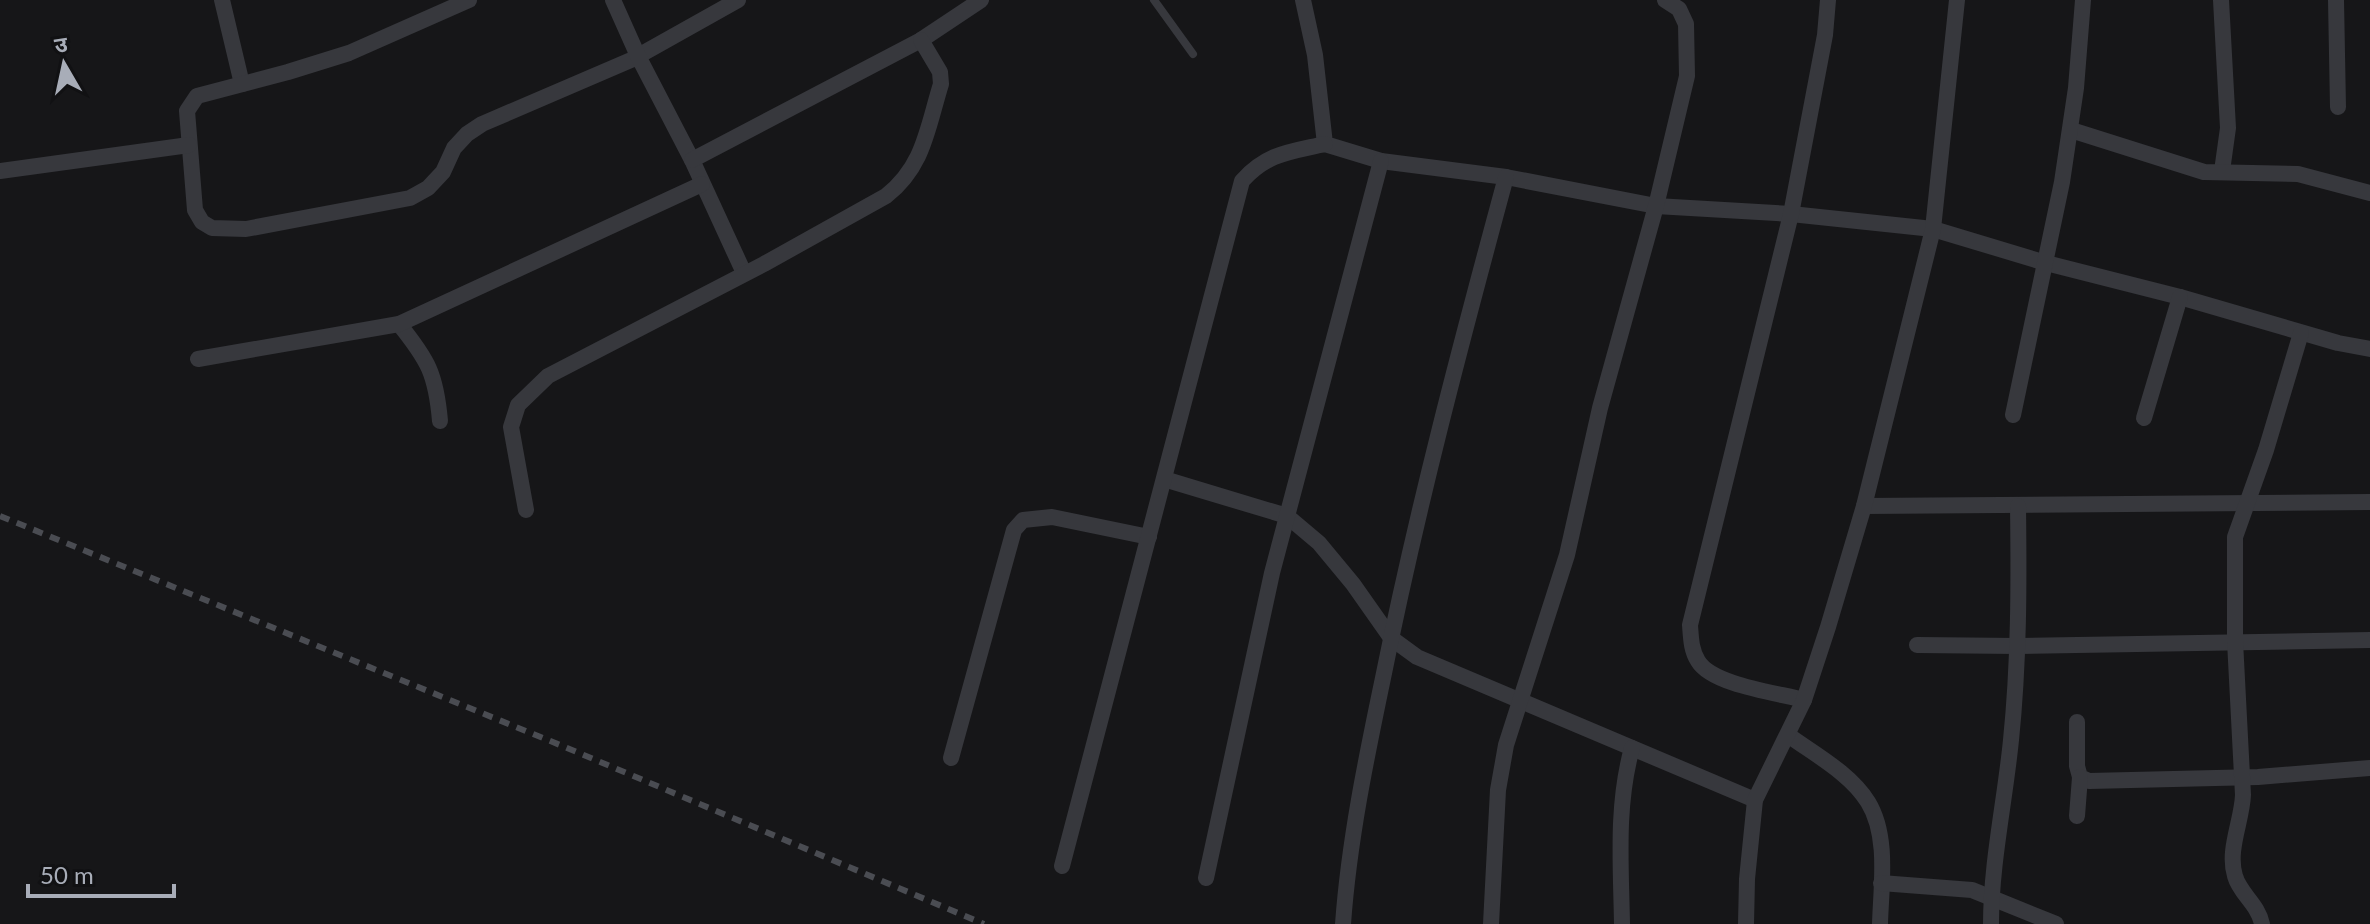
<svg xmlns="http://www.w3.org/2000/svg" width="2370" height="924" font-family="Lato,'Noto Sans Devanagari',sans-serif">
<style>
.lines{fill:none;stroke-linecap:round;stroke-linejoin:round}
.service{stroke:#37383d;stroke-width:8}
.minor{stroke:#37383d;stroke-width:16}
.rail{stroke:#4a4c52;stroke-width:6;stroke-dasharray:10 8;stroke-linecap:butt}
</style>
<rect width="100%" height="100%" fill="#161618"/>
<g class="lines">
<polyline class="service" points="1154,0 1193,54"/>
<g class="minor">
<polyline points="222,0 242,84"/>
<polyline points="469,0 349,53 288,72 197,96 187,111 195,210 202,222 212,228 246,229 410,198 428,188 443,172 454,148 467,134 482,124 631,60 738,0"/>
<polyline points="613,0 638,56 692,160 744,273"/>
<polyline points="1303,0 1315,55 1325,144 1381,161 1506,177 1656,206 1791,214 1933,229 2046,263 2180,297 2338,343 2370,349"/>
<polyline points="2221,0 2228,128 2222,171"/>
<polyline points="2336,0 2338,107"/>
<polyline points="2071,130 2204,172 2298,174 2370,193"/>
<polyline points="692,160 921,40 981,0"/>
<polyline points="0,171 189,145"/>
<path d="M 399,324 C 428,360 436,374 440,421"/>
<polyline points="198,359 399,324 702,184"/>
<polyline points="2013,415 2062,182 2076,88 2083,0"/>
<polyline points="2144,418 2180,297"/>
<polyline points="1164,479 1287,516 1319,543 1353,584 1391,638 1417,657 1755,800"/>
<polyline points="1864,506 2370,502"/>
<path d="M 526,510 L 511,427 L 518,405 L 548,376 L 764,264 L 886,196 C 924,166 927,129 941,84 L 940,72 L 921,40"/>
<polyline points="1917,645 2018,646 2370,640"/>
<path d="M 1804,700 C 1778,693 1712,685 1698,661 C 1691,650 1691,638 1690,625 L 1791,214 L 1825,35 L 1828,0"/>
<polyline points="2077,722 2077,766 2080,777 2089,781 2258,777 2370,768"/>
<path d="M 1788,735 C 1814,754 1850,773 1868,802 C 1889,836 1881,886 1880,924"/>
<polyline points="951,758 1014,530 1023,520 1052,517 1149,537"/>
<polyline points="2077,816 2080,777"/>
<path d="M 1062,866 L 1242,181 C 1267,153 1290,152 1325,144"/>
<polyline points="1206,878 1272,573 1381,161"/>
<polyline points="1881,883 1972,890 2056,924"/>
<path d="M 1343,924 C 1349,841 1366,759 1383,678 C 1417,509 1461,343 1506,177"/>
<polyline points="1491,924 1498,790 1506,745 1567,555 1600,408 1656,206 1687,76 1686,24 1679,9 1665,0"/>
<path d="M 1622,924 C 1621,864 1616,806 1632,748"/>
<polyline points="1746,924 1747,879 1755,800 1804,700 1828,627 1864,506 1933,229 1957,0"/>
<path d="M 1991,924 C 1991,863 2005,801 2011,740 C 2019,662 2019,584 2018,506"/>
<path d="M 2262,924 C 2258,904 2240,894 2235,876 C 2227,850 2242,821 2243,795 L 2235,641 L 2235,537 L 2266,450 L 2301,333"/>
</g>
<polyline class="rail" points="0,516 560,745 984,924"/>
</g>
<g transform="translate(64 64) rotate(351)" stroke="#111113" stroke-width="6" paint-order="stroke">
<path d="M0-6L14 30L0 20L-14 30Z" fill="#a8adb8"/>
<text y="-12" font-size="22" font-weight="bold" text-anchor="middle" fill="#a8adb8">उ</text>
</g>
<path d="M28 884v12h146v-12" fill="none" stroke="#a8adb8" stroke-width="4"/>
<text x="40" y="884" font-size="24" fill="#a8adb8" stroke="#111113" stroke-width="6" paint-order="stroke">50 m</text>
</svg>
